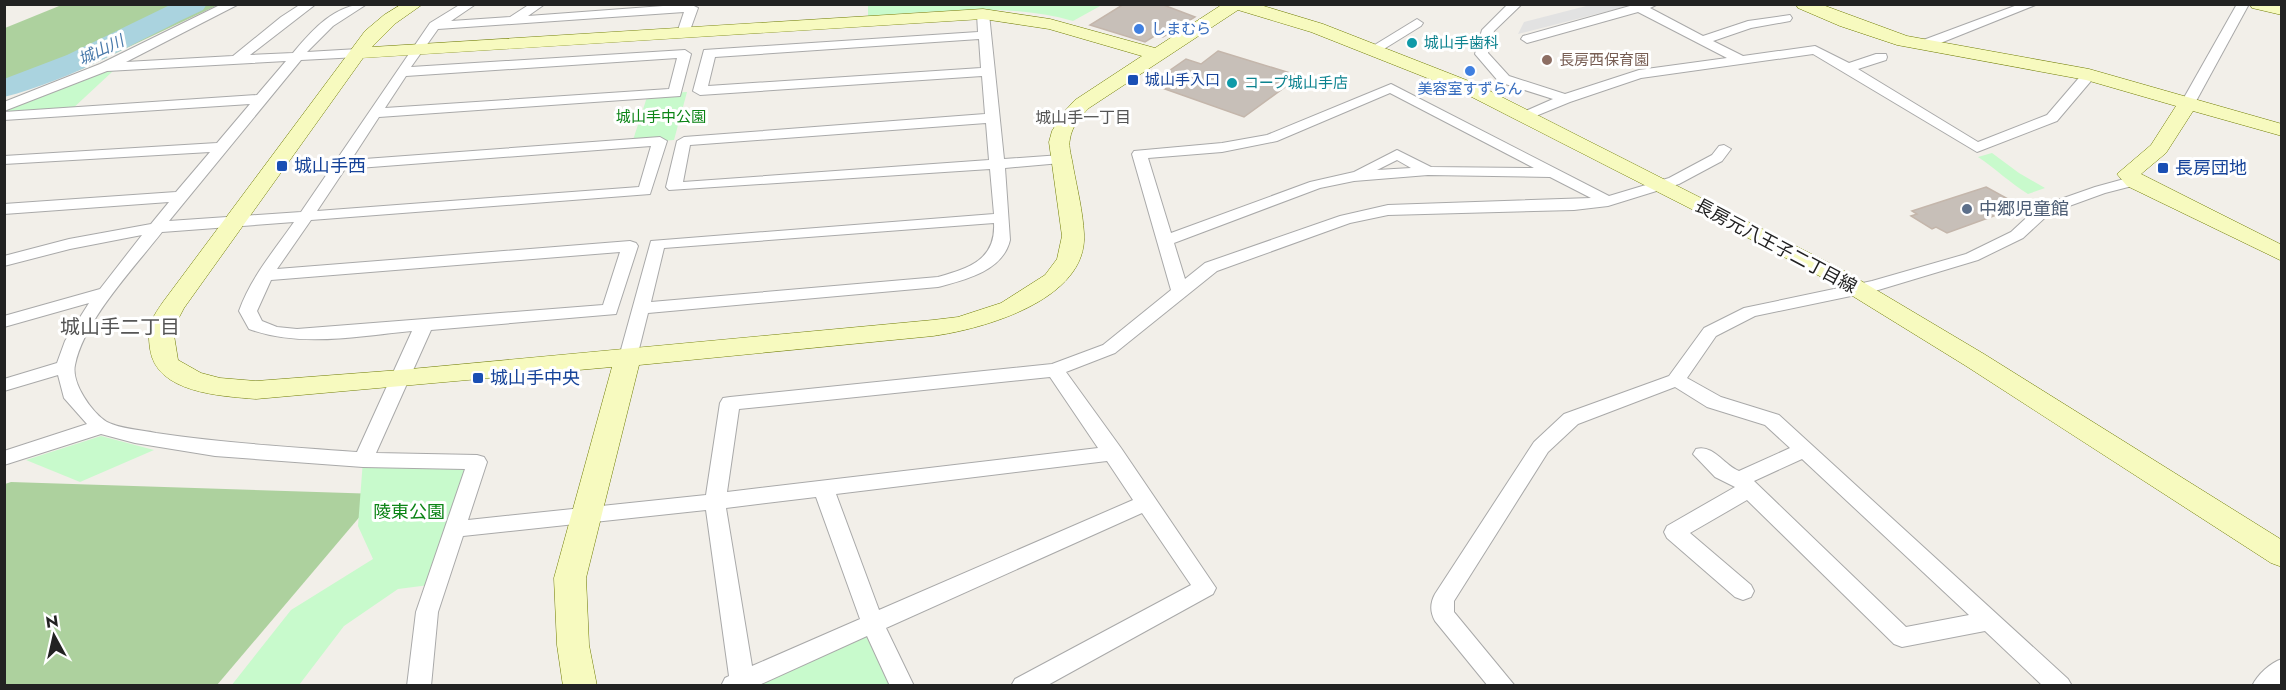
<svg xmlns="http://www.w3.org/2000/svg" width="2286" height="690" font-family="Jost,'Noto Sans JP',sans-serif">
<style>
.forest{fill:#add19e}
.park{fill:#c8facc}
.parking{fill:#e2e2e2}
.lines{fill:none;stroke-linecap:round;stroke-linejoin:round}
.river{fill:#aad3df;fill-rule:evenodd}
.building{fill:#c7bfb8;stroke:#c4b6ab;stroke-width:1.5}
.street-casing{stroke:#a9a9a9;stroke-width:2}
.secondary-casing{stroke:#707d05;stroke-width:1}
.street{fill:#fff;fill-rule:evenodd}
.secondary{fill:#f7fabf;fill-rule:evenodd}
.shop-dot{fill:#3f7fe0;stroke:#fff;stroke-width:2}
.culture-dot{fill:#0f9aa8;stroke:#fff;stroke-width:2}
.education-dot{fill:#8d6e63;stroke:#fff;stroke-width:2}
.transit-dot{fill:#1a4fb4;stroke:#fff;stroke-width:2}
.service-dot{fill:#5c6f8a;stroke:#fff;stroke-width:2}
.labels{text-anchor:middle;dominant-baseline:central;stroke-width:6;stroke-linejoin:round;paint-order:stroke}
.far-shop-label{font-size:15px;fill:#366cbe;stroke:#fff;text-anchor:start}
.far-culture-label{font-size:15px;fill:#0d838f;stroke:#fff;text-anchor:start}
.far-education-label{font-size:15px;fill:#785e54;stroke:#fff;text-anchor:start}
.far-transit-label{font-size:15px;fill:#164399;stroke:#fff;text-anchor:start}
.far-park-label{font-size:15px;fill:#0c8416;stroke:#fff}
.far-water-label{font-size:16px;font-style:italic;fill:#4a7aab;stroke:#fff}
.far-neighbourhood-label{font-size:16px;fill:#555;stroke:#fff}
.transit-label{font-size:18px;fill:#164399;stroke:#fff;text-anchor:start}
.service-label{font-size:18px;fill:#4e5e75;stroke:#fff;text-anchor:start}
.street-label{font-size:18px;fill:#222;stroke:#fff}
.park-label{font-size:18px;fill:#0c8416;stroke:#fff}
.neighbourhood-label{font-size:20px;fill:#555;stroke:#fff}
</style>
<rect width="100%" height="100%" fill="#f2efe9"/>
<g class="forest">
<polygon points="64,4 218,4 218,5 82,69 5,94 5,28"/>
<polygon points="11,482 379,494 217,685 5,686 5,484"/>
</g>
<g class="park">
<path d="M 868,5 L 1102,5 L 1073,21 C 1006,2 936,12 868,16 Z"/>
<polygon points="113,71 70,111 5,116 5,107 90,73"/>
<polygon points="687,92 674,140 632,143 648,94"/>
<path d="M 1992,153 L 2019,173 L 2045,188 L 2028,194 C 2010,183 1996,169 1978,157 Z"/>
<polygon points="101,436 154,450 80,482 26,460"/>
<polygon points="363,460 477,462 437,584 398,589 344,626 299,685 231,686 291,610 373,559 358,526"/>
<polygon points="873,624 902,686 733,686"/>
</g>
<polygon class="parking" points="1594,4 1632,5 1518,34 1524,22"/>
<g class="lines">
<path class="river" d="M 172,4 L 207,4 L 203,10 C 138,40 75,79 4,97 L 4,79 L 67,55 Z"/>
</g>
<g class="building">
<polygon points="1124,4 1161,4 1195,17 1163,37 1156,35 1145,42 1090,25"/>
<polygon points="1218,51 1300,76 1244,117 1165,89 1182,78 1166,73 1186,59 1201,64"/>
<polygon points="1986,187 2021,206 1947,233 1936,227 1932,229 1911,216 1917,214 1912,211"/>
</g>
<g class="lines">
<g class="street-casing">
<g id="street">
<path d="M 222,4 L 239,4 L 126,62 L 233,56 L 281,17 L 301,4 L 316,4 L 250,55 L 293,53 C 312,30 335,4 367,4 L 333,26 L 307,52 L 358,49 L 364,53 L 358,57 L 301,60 L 169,221 L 301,212 L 430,23 L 461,4 L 476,4 L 451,21 L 510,17 L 530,4 L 545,4 L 528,16 L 690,4 L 698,8 L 689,33 L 683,37 L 677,33 L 684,12 L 438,29 L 411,67 L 685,50 L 691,54 L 680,96 L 379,117 L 351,160 L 660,137 L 667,141 L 650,194 L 311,220 L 277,269 L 630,241 L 636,243 L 638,246 L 616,314 L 431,330 L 376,453 L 477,455 L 484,457 L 487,462 L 468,520 L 706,495 L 720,403 L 723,398 L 730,397 L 1052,364 L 1103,345 L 1171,290 L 1132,154 L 1134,151 L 1222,143 L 1267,135 L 1391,84 L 1609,196 L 1669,178 L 1712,155 L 1719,146 L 1724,145 L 1731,149 L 1722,161 L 1679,184 L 1608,206 L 1574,210 L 1388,215 L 1350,223 L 1217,271 L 1115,353 L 1066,372 L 1121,448 L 1216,588 L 1213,594 L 1046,686 L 1011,686 L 1015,679 L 1191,585 L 1142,513 L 886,628 L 914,686 L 890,686 L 867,636 L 757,686 L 721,686 L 725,678 L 729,676 L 706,510 L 463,536 L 438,612 L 431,686 L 407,686 L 416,612 L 465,469 L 363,467 L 215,456 L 135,443 L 101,434 L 4,465 L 4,451 L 87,424 L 64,398 L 58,375 L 4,391 L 4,379 L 57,363 L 65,341 L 89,303 L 4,327 L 4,316 L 100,289 L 142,235 L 70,249 L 4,266 L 4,256 L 69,239 L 151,224 L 169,202 L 4,214 L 4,204 L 176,192 L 210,152 L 4,164 L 4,156 L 217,143 L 250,104 L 4,120 L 4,112 L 257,95 L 286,61 L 107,71 L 4,111 L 4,102 L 100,64 ZM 677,58 L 669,89 L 385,108 L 406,76 ZM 1390,93 L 1534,168 L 1431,167 L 1397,150 L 1354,172 L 1310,182 L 1171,233 L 1148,158 L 1222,152 L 1277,141 ZM 651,146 L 639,187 L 317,211 L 345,169 ZM 1397,160 L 1411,168 L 1377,170 ZM 1428,175 L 1550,177 L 1591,198 L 1388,205 L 1340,216 L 1205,263 L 1185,279 L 1174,243 L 1320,188 L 1354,181 ZM 294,222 C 274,251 251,277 239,311 L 249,329 C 301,348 358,336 412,331 L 357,452 C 289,447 223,443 156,433 C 142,430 120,429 107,422 C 92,413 71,383 75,365 C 84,320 134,268 162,232 ZM 620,252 L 603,305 L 297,329 L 277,327 L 262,321 L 257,311 L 271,280 ZM 1050,377 L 1098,448 L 727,492 L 739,409 ZM 1107,461 L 1133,500 L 879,610 L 836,494 ZM 816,497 L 860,619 L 752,666 L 726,508 Z"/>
<polygon points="1508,4 1522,4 1494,31 1488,53 1509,76 1565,94 1639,70 1727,58 1638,12 1527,43 1521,39 1523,36 1637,4 1658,4 1650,8 1703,36 1748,21 1790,15 1792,18 1790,21 1751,28 1713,41 1743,56 1815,46 1849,63 1876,54 1886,54 1887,57 1886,60 1858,69 1978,142 2047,115 2084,72 2089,71 2096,75 2057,121 1977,152 1813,54 1641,78 1570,102 1526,120 1519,116 1521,113 1553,99 1499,82 1475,54 1482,30"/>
<polygon points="2020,4 2038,4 1928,48 1923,49 1917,45 1918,42"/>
<polygon points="2237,4 2249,4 2195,103 2193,106 2183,106 2181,103"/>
<path d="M 983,10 L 989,14 L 1004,159 L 1061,155 L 1068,159 L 1061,163 L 1005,168 L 1010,240 C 1003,271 965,280 938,287 L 648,313 L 637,357 L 634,361 L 622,361 L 619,357 L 651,241 L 994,214 L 990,169 L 669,190 L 666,187 L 677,141 L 684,137 L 985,114 L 982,76 L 700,95 L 693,91 L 704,50 L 978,32 L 977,14 ZM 979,39 L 981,68 L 708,86 L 715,57 ZM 986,123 L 989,160 L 683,182 L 690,145 ZM 994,223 C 996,260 969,268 938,277 L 651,302 L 664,248 Z"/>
<polygon points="1417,19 1423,23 1421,26 1379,52 1374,53 1368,49"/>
<path d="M 2135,176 L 2143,181 L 2140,184 L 2105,193 L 2050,213 L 2023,238 L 1978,260 L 1875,291 L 1755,316 L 1716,336 L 1687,378 L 1721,397 L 1779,415 L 2068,679 L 2072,686 L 2043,686 L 1985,631 L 1902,647 L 1894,644 L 1747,500 L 1690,533 L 1751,585 L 1754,591 L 1751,597 L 1743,600 L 1735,597 L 1667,538 L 1664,532 L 1667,526 L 1735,487 L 1715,477 L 1693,454 L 1696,449 C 1713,444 1724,465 1739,471 L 1790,448 L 1765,425 L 1707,407 L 1675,387 L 1578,424 L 1548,452 L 1454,601 L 1454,612 L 1515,686 L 1488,686 L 1435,621 C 1430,612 1430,603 1435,594 L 1534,442 L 1564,414 L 1669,376 L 1704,328 L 1744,308 L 1872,281 L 1966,254 L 2011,232 L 2038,207 L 2095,187 ZM 1802,459 L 1969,615 L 1906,627 L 1754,481 Z"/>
<path d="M 2282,659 L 2281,686 L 2252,686 C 2258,674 2270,663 2282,659 Z"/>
</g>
</g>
<g class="secondary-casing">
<g id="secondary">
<path d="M 402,4 L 423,4 L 396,23 L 372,47 L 983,9 L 1050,19 L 1155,48 L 1223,4 L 1257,4 L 1323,24 L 1474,83 L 1841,269 L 1984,354 L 2282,540 L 2282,567 L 2271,563 L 1966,366 L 1825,279 L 1756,242 L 1460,91 L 1311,32 L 1238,10 L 1089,108 C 1080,117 1072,126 1070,139 C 1068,147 1072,158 1073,166 C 1077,188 1083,212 1084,234 C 1088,300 983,329 933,336 L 639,365 L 586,578 L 589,645 L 597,686 L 563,686 L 557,645 L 554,578 L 612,367 L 256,399 C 220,396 156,393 150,349 C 147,326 150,321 163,302 L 365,31 L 384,15 ZM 983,19 L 1049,29 L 1142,56 L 1075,100 L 1063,113 L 1052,131 L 1049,142 L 1062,236 L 1057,259 L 1045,275 L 1001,303 L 958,317 L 933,320 L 400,370 L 256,381 L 220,378 L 201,373 L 178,360 L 173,329 L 184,308 L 363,58 Z"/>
<polygon points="1796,4 1820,4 1907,36 2089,69 2282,124 2282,136 2193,111 2166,153 2141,174 2282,245 2282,261 2127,186 2117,174 2151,145 2176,106 2086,80 1897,45 1840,26 1798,8"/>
<polygon points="2250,4 2282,5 2282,15 2252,8"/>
</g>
</g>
<use href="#street" class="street"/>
<use href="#secondary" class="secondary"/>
</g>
<g class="shop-dot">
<circle cx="1139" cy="29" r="6"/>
<circle cx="1470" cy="71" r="6"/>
</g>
<g class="culture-dot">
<circle cx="1412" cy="43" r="6"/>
<circle cx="1232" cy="83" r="6"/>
</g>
<circle class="education-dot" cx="1547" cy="60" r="6"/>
<g class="transit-dot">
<rect x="1127" y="74" width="12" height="12" rx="3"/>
<rect x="276" y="160" width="12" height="12" rx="3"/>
<rect x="2157" y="162" width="12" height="12" rx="3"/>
<rect x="472" y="372" width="12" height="12" rx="3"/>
</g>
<circle class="service-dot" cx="1967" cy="209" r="6"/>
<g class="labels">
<g class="far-shop-label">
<text x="1151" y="29">しまむら</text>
<text x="1470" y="89" text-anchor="middle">美容室すずらん</text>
</g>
<g class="far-culture-label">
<text x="1424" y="43">城山手歯科</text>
<text x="1244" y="83">コープ城山手店</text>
</g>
<g class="far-education-label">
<text x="1559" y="60">長房西保育園</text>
</g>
<g class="far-transit-label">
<text x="1145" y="80">城山手入口</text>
</g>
<g class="far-park-label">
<text x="661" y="117">城山手中公園</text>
</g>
<g class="far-water-label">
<text transform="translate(101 50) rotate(-25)">城山川</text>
</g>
<g class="far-neighbourhood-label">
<text x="1083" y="117">城山手一丁目</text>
</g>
<g class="transit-label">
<text x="294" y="166">城山手西</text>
<text x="2175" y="168">長房団地</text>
<text x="490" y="378">城山手中央</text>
</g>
<g class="service-label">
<text x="1979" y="209">中郷児童館</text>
</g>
<g class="street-label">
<text transform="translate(1776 246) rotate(28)">長房元八王子二丁目線</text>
</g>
<g class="park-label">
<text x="409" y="512">陵東公園</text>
</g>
<g class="neighbourhood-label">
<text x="120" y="327">城山手二丁目</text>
</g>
</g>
<rect width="2286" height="690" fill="none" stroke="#222222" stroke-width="12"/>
<g transform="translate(54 636) rotate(352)" stroke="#ffffff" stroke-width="4.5" paint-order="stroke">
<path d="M0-4.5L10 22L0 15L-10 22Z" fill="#222222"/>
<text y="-9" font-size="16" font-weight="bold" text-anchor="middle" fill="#222222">N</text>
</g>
</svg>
